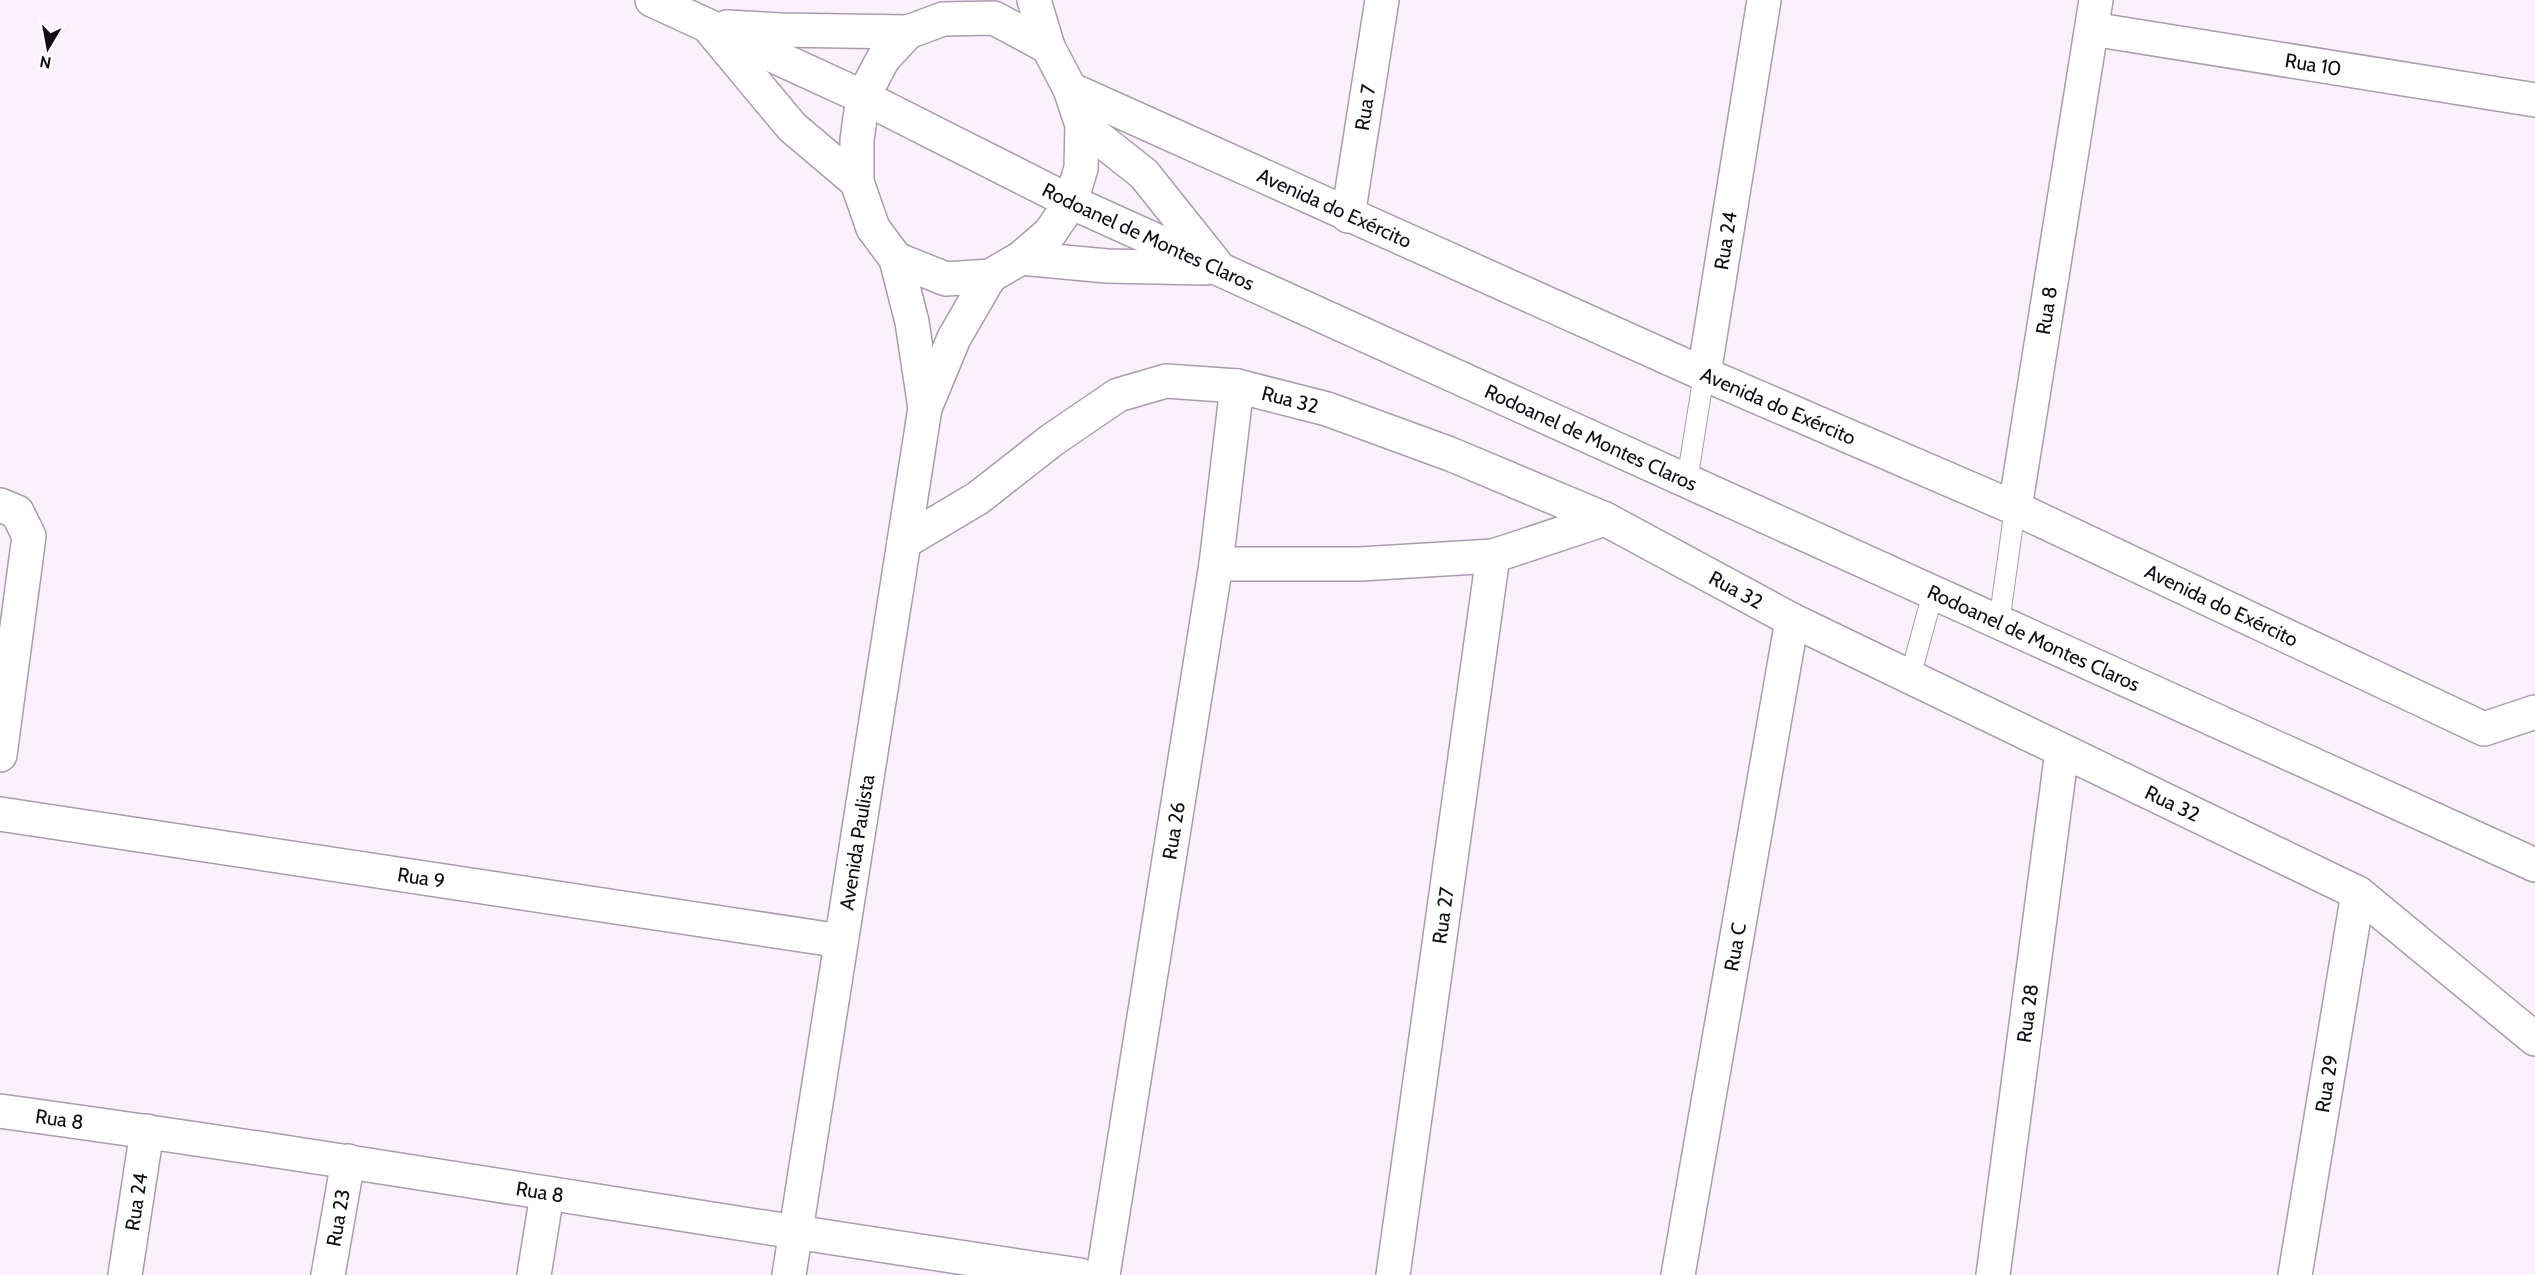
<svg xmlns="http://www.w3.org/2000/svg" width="2535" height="1275" font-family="Cabin,sans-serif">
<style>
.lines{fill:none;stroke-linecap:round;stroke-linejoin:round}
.lane-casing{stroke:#aa9cae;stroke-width:22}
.street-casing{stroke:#aa9cae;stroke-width:36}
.secondary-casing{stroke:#aa9cae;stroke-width:36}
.lane{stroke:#fff;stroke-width:20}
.street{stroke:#fff;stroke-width:33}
.secondary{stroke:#fff;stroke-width:33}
.labels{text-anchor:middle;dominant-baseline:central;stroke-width:6;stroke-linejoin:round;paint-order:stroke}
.street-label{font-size:20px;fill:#130e15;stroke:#fff}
</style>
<rect width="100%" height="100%" fill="#faf1fd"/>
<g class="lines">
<g class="lane-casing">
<g id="lane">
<polyline points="1687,481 1704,374"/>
<polyline points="1999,623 2015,508"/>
<polyline points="1910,677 1933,593"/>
</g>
</g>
<g class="street-casing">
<g id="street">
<polyline points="1034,0 1048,47"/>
<polygon points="994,18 1048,47 1070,89 1082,125 1081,168 1071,202 1050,233 1021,258 990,276 946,279 896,259 873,228 857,182 857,140 863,97 883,59 908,32 943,19"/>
<path id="s1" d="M 2092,29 L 2535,100"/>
<path id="s2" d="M 1070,89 L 1704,374 L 2015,508 L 2484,729 L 2535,712"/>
<path id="s3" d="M 1348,216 L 1382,0"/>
<polyline points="896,259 912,322 925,408"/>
<path id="s4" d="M 1704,374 L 1764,0"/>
<polyline points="0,505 17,512 29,536 0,755"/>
<path id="s5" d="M 2015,508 L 2096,0"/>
<path id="s6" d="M 904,542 L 978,498 L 1052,440 L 1118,395 L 1166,381 L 1237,386 L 1327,409 L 1450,454 L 1605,519 L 1792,620 L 2358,893 L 2535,1039"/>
<polyline points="1216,564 1360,564 1493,556 1605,519"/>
<path id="s7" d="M 0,814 L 841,941"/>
<path id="s8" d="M 0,1111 C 361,1160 719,1223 1080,1275"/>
<path id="s9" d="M 125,1275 L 147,1131"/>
<path id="s10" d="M 328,1275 L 348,1161"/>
<polyline points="534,1275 547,1194"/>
<path id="s11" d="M 789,1275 L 925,408 L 954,338 L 990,276"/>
<path id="s12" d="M 1103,1275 L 1216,564 L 1237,386"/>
<path id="s13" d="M 1393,1275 L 1493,556"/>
<path id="s14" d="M 1678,1275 L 1792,620"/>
<path id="s15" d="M 1993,1275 L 2062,751"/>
<path id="s16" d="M 2295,1275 L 2358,893"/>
</g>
</g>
<g class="secondary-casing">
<g id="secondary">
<path id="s17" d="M 652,0 L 863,97 L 1071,202 L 2535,865"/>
<polyline points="727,27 780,30 908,32"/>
<polyline points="712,31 792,127 857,182"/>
<polyline points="1082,125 1144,174 1215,263"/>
<polyline points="1021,258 1107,266 1206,268"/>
</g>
</g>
<use href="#lane" class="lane"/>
<use href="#street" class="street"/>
<use href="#secondary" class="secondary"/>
</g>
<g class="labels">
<g class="street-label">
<text stroke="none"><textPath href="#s1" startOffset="224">Rua 10</textPath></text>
<text stroke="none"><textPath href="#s3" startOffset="110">Rua 7</textPath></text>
<text stroke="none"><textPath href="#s2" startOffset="290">Avenida do Exército</textPath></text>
<text stroke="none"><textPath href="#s17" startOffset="550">Rodoanel de Montes Claros</textPath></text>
<text stroke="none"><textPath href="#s4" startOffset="135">Rua 24</textPath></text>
<text stroke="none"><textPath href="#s5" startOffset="200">Rua 8</textPath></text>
<text stroke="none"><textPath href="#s6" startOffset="436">Rua 32</textPath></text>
<text stroke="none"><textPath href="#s2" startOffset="776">Avenida do Exército</textPath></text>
<text stroke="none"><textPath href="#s17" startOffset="1036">Rodoanel de Montes Claros</textPath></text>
<text stroke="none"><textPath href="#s6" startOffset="922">Rua 32</textPath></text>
<text stroke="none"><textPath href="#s2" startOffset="1262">Avenida do Exército</textPath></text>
<text stroke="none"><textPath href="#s17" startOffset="1522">Rodoanel de Montes Claros</textPath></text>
<text stroke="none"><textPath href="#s6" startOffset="1408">Rua 32</textPath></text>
<text stroke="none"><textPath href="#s12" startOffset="450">Rua 26</textPath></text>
<text stroke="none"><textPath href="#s11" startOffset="438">Avenida Paulista</textPath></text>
<text stroke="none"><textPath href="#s7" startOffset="426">Rua 9</textPath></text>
<text stroke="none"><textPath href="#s13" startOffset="363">Rua 27</textPath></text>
<text stroke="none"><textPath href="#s14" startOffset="333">Rua C</textPath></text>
<text stroke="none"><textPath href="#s15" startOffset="264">Rua 28</textPath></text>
<text stroke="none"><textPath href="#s16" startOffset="194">Rua 29</textPath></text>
<text stroke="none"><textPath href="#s8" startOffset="60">Rua 8</textPath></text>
<text stroke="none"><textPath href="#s8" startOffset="546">Rua 8</textPath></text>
<text stroke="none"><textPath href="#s9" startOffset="74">Rua 24</textPath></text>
<text stroke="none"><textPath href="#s10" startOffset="58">Rua 23</textPath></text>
</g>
</g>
<g transform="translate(48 48) rotate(190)" stroke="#ffffff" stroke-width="4.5" paint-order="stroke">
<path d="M0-4.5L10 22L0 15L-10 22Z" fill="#130e15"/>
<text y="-9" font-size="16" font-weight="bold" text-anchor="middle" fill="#130e15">N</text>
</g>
</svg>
